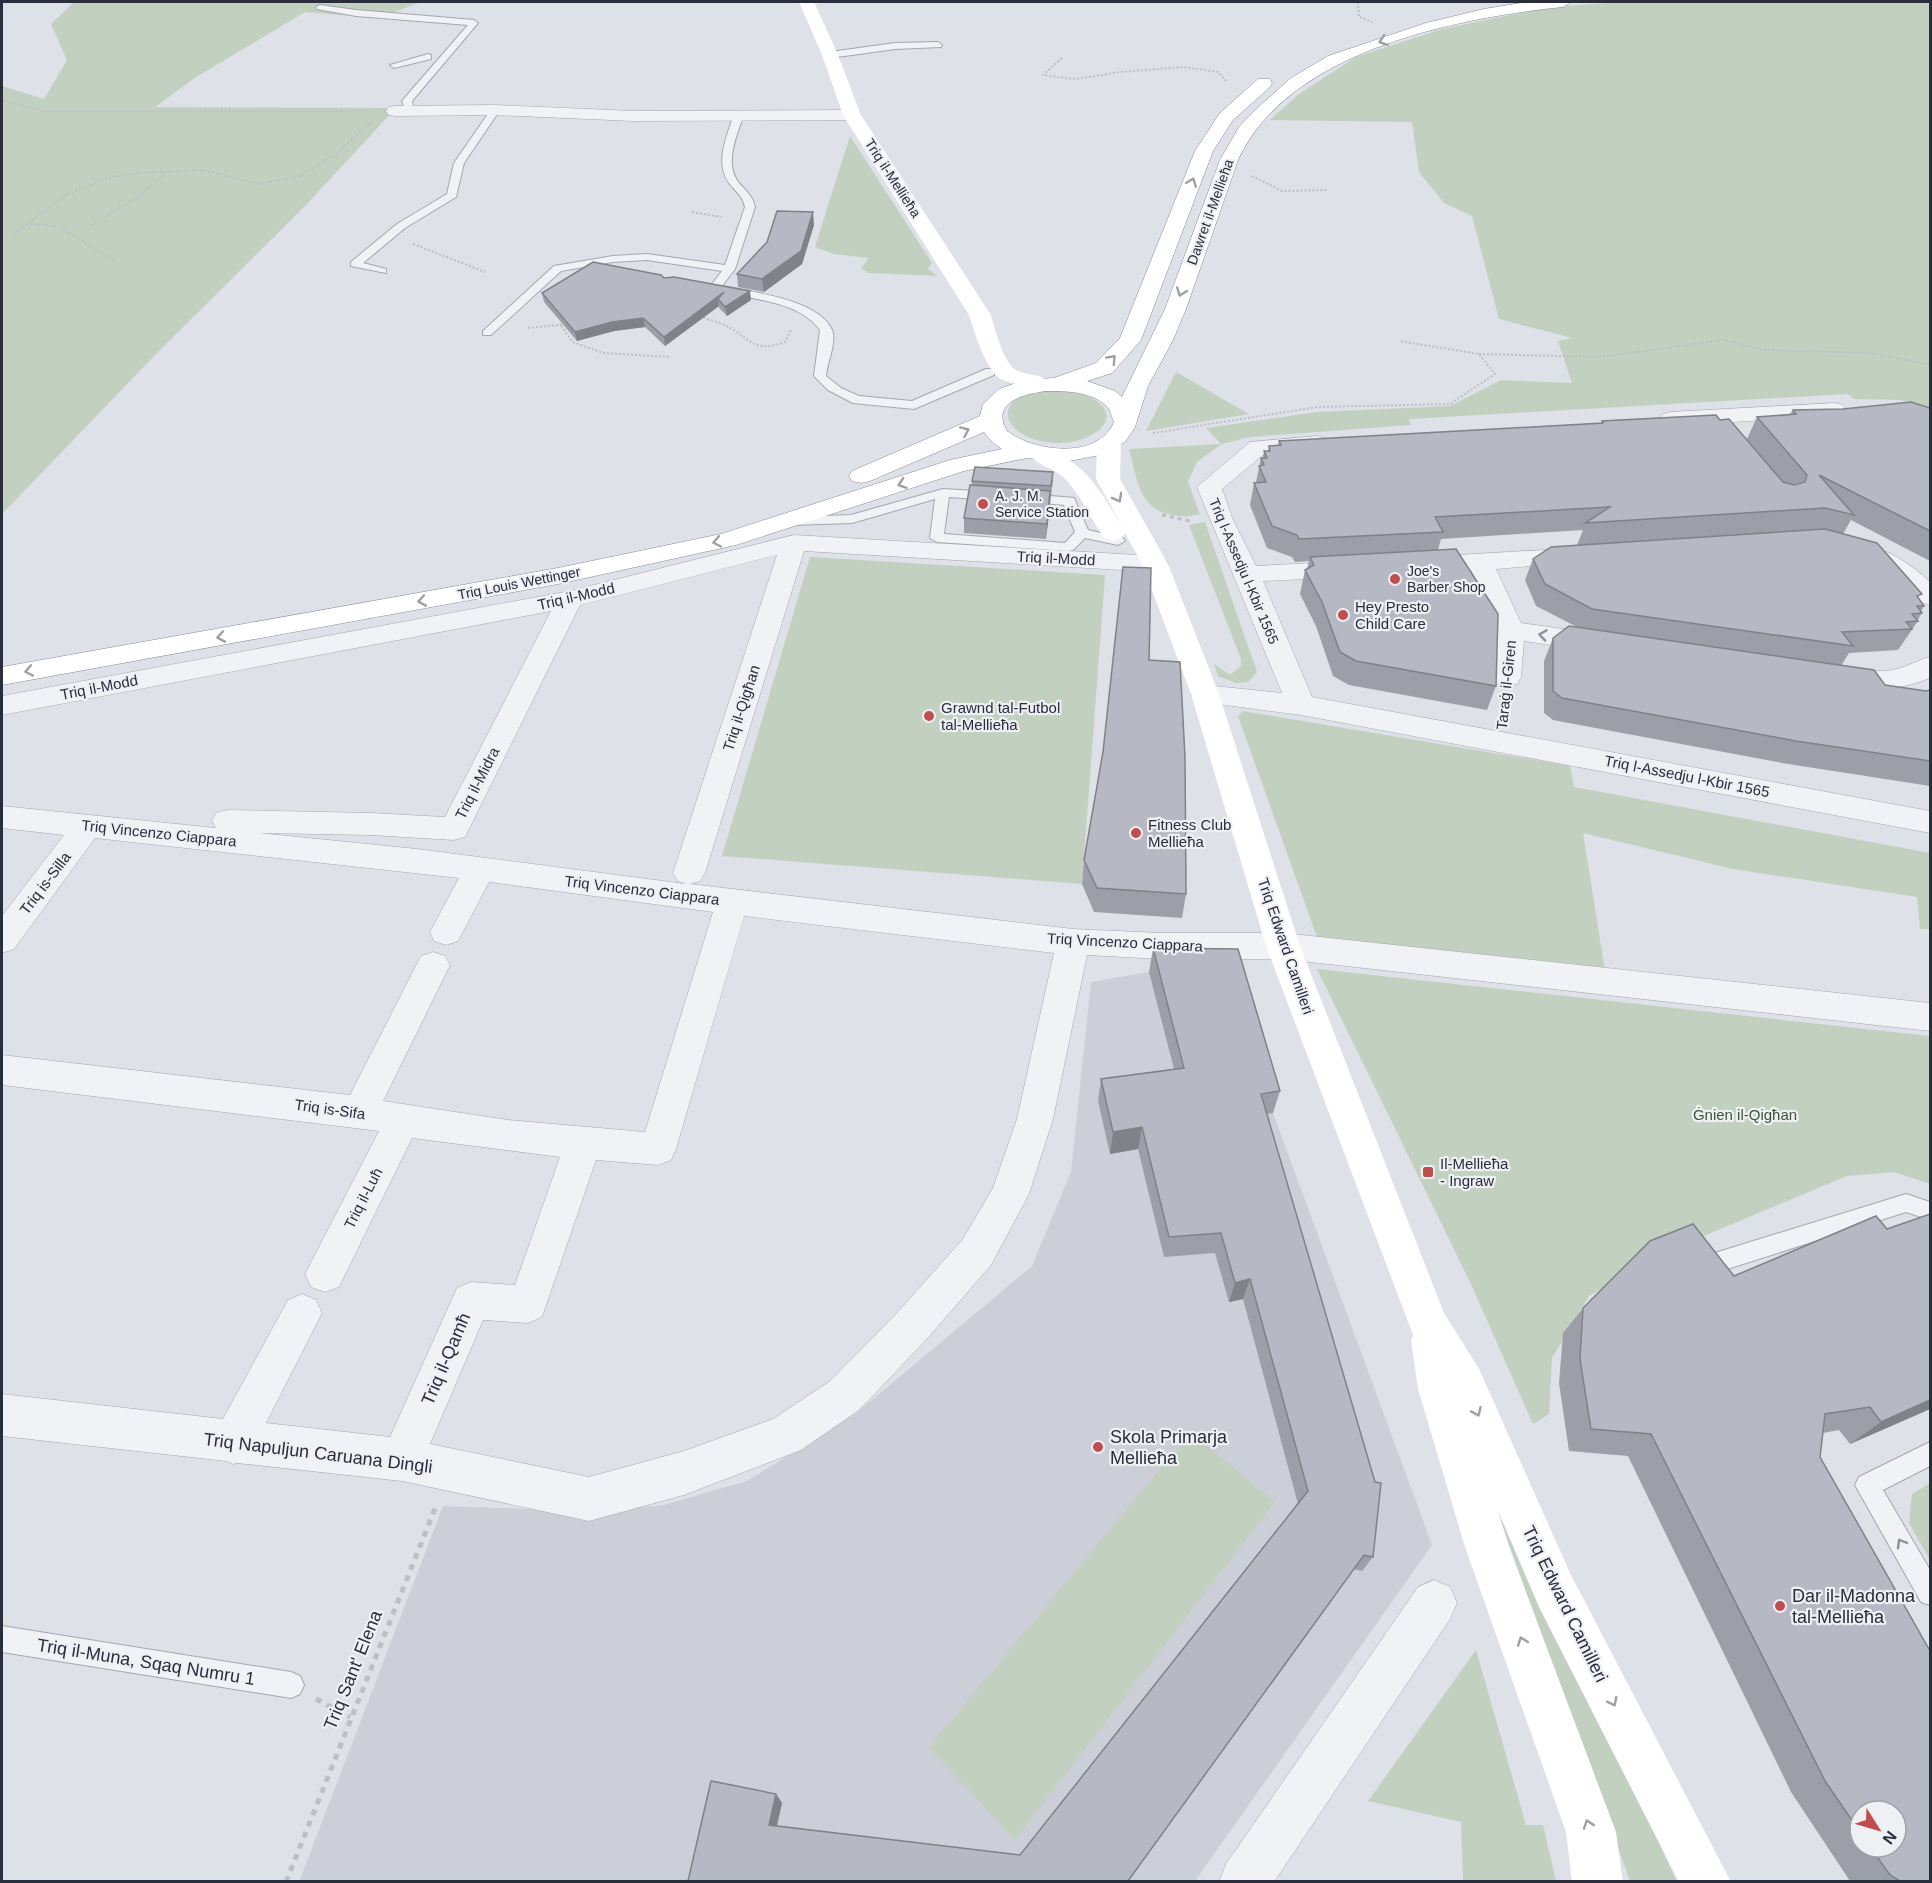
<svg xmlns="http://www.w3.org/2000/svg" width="1932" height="1883" font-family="Helvetica,sans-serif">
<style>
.built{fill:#cdcfd8}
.green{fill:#c2d0c0}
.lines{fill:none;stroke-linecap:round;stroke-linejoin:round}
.lane-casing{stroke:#a4a7b0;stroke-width:2}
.street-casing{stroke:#a4a7b0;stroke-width:1}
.highway-casing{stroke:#878c9c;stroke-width:1}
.path-far2{stroke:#bdbfc5;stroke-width:2;stroke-dasharray:2 2;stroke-linecap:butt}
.path-far1{stroke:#bdbfc5;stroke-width:3;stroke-dasharray:4 4;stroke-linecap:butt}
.path{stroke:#bdbfc5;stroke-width:5;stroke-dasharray:6 6;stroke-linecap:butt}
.lane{fill:#f1f2f5;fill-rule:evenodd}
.street{fill:#f1f2f5;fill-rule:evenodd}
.secondary{fill:#fff;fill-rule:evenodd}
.highway{fill:#fff;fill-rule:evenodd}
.wall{fill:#9d9fa8;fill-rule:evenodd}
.shaded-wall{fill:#7f8288}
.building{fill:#b6b9c3;stroke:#7f8288;stroke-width:1.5}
.oneway{stroke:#9fa0a7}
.oneway2{stroke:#8d9098}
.poi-dot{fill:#c14e4e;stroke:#eef0f4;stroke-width:2}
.labels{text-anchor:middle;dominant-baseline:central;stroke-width:4.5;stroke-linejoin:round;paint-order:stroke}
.far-street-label{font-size:14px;fill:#292d3c;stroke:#eef0f4}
.far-poi-label{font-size:14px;fill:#292d3c;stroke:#eef0f4;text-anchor:start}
.street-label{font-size:15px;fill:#292d3c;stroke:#eef0f4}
.poi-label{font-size:15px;fill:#292d3c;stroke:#eef0f4;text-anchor:start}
.park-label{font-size:15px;fill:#395638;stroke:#eef0f4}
.near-street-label{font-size:18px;fill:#292d3c;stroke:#eef0f4}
.near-poi-label{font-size:18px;fill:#292d3c;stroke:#eef0f4;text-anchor:start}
</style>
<rect width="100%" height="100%" fill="#dee1e7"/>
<polygon class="built" points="1149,972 1232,972 1273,1113 1432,1545 1195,1881 299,1882 443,1506 557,1510 660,1506 747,1481 855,1414 1032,1266 1071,1172 1091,982"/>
<g class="green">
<polygon points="74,2 421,2 379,18 305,12 196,77 155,107 396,108 305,206 157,353 2,514 2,86 44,99 67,60 51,24"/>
<path d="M 1623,2 L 1930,2 L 1930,408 L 1900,400 L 1854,399 L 1848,394 L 1409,419 L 1411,425 L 1250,437 L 1222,444 L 1197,462 L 1188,482 L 1200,514 C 1189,517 1183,517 1172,515 C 1138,509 1137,477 1129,449 L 1221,444 L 1206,428 L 1317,412 L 1450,406 L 1501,380 L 1572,383 L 1558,341 L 1572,338 L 1499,319 L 1472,216 L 1444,203 L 1419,172 L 1412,122 L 1270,120 L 1299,94 L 1356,57 L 1442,29 L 1549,7 Z"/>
<polygon points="850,136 932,263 928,269 937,276 868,273 861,268 869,258 834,254 815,247"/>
<polygon points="1176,372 1249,414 1146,431"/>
<path d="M 1070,390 C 1149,411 1083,457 1033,439 C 997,426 1001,396 1037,391 C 1048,389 1060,390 1070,390 Z"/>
<polygon points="1205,522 1257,672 1248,682 1236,683 1218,676 1214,664 1230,675 1241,666 1241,659 1189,525"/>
<polygon points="810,557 1105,575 1082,884 722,856"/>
<polygon points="1243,711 1570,766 1574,787 1930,853 1930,929 1920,929 1917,897 1733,869 1583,833 1605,971 1318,940 1238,716"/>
<polygon points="1317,969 1930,1036 1930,1184 1894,1172 1847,1176 1670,1250 1589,1296 1552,1358 1549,1414 1533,1424 1471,1284"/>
<polygon points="1462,1413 1676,1880 1630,1881"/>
<polygon points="1191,1432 1275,1502 1015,1840 929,1747"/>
<polygon points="1930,1483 1930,1560 1909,1523 1912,1494"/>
<polygon points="1476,1650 1526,1825 1543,1825 1556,1881 1463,1881 1461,1822 1368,1801"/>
</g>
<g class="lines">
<g class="lane-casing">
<g id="lane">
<polygon points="320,5 356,10 474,20 478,23 412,101 413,108 418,111 413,114 406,111 402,101 468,25 356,16 317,9 316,7"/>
<polygon points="938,42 942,45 941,47 895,49 830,58 826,55 830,52 895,43"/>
<polygon points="428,54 431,55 431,59 394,68 390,65"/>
<polygon points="492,108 500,110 464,163 456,197 405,228 363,263 386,269 386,273 351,266 351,262 397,224 447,194 454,163"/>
<path d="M 738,114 L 743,117 C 736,137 724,164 739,183 C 746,191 753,196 755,207 L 735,269 L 722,286 C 751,292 818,299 832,330 C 837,342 827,363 826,376 L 841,388 L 859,396 L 912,401 L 986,369 L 994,369 L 994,375 L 914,409 L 853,403 L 828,390 L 814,376 L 820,330 C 798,299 745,299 711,290 L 709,288 L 722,271 L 647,260 L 613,262 L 561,271 L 491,335 L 483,335 L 483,331 L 554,266 L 613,256 L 647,254 L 725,265 L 745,207 C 743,196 735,191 729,183 C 715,163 726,138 733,117 Z"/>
<polygon points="943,489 991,492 998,496 991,500 949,497 944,534 1065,543 1075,532 1064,505 1022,501 1020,498 1027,494 1074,498 1088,530 1123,538 1125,541 1118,545 1085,538 1073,550 1068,551 937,542 930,538 935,499 852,523 791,525 784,521 791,517 851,515"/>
<polygon points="1906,1194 1930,1202 1930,1220 1906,1212 1718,1272 1710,1269 1707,1262 1710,1255 1718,1252"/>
<polygon points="1930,1442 1930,1466 1883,1490 1930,1570 1930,1605 1921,1602 1855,1485 1859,1477"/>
<polygon points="2,1626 291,1672 300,1676 304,1685 300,1694 291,1698 2,1652"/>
</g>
</g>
<g class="street-casing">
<g id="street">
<polygon points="495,105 634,111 852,110 858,111 861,115 858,119 852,120 634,121 495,115 395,116 389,115 386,111 389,107 395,106"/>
<polygon points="1835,403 1843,405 1846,410 1843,415 1671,426 1663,424 1659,419 1663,414 1671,412"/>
<polygon points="1317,436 1325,438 1329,443 1325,448 1264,454 1222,489 1233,520 1256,566 1349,561 1358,563 1362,569 1358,575 1349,577 1263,581 1312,697 1930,811 1930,833 1301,715 1195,701 1191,694 1195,687 1205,685 1282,693 1197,487 1250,442"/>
<path d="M 794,535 L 1155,556 L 1164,558 L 1168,564 L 1164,570 L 1155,572 L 804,551 L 705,873 L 700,881 L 690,884 L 1073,929 L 1161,933 L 1283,933 L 1930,1003 L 1930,1031 L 1283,959 L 1161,959 L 1087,955 L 1053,1119 L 1029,1194 L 991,1265 L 925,1341 L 859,1410 L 801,1450 L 684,1495 L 589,1521 L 402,1481 L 237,1463 L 233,1464 L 226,1461 L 2,1436 L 2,1394 L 223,1419 L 288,1300 L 302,1294 L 316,1300 L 322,1313 L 266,1423 L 390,1437 L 457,1288 L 471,1282 L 515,1285 L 560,1157 L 412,1138 L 339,1287 L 325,1292 L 311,1287 L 305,1274 L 379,1131 L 2,1085 L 2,1055 L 350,1095 L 421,956 L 433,952 L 445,956 L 450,965 L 383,1101 L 508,1120 L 645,1132 L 713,912 L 489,882 L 458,941 L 446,945 L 434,941 L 430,932 L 459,878 L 95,838 L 14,949 L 2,953 L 2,916 L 64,835 L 2,828 L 2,806 L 216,828 L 212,821 L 216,813 L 227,810 L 371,813 L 445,817 L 551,611 L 2,715 L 2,696 L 570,591 ZM 777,555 L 673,873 L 678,881 L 686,884 L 417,849 L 259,833 L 371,835 L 454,840 L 465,837 L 580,605 ZM 744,916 L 1054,953 L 1017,1119 L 993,1188 L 963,1239 L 897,1313 L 829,1382 L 773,1419 L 684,1451 L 589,1477 L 430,1444 L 483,1320 L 528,1323 L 542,1317 L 596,1160 L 658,1165 L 671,1160 L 676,1149 Z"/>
<path d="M 1861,543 C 1889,550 1910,563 1930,582 L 1930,605 C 1913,602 1900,581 1885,571 C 1874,564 1855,561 1848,551 L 1852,546 Z"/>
<polygon points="1580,548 1589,551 1593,556 1589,561 1496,569 1521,623 1599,634 1609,637 1613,643 1609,649 1599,652 1524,641 1521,677 1517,684 1507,686 1497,684 1493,677 1497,630 1471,570 1422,573 1413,571 1409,565 1413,559 1422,557"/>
<path d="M 1930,657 L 1930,678 C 1898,691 1861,694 1827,685 L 1823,678 L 1827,671 C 1845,667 1866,672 1885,671 C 1902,670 1914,661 1930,657 Z"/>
<polygon points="1434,1580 1450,1587 1457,1603 1450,1619 1274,1882 1219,1882 1226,1864 1418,1587"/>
</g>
</g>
<g class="highway-casing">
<path id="highway" d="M 1527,2 L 1571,2 L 1563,7 C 1456,18 1288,51 1238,160 L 1186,309 L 1173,340 L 1148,386 L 1135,427 L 1125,442 L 1105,454 L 1064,462 L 1027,458 L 964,471 L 736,545 L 558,584 L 2,685 L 2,667 L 558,568 L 721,534 L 950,460 L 1002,449 L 991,441 L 984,432 L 870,481 L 861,483 L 852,481 L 849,476 L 852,471 L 980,416 L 983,404 L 999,389 L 1024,380 L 1054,378 L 1096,363 L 1120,338 L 1195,151 L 1220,113 L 1258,79 L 1270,79 L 1272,83 L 1270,87 L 1233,120 L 1213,151 L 1141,340 L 1112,373 L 1087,381 L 1115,391 L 1122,397 L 1165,309 L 1220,160 L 1239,127 L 1255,110 L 1291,78 L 1328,56 L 1426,23 L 1484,9 ZM 1046,391 C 1066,391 1095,391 1109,409 C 1111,412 1112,418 1114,422 C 1098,460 1034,452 1007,431 C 990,402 1024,394 1046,391 Z"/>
</g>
<g class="path-far2">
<polyline points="1358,2 1359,17 1372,22"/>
<polyline points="1062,58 1043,75 1076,79 1120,72 1183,67 1218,72 1227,82"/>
<polyline points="2,100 42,111 367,111"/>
<polyline points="1252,176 1282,191 1328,190"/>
<polyline points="692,212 721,217"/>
<polyline points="26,224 58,226 114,261"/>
<polyline points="91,225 138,197 166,172"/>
<polyline points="13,234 66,195 110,177 137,173 202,170 259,184 299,176 335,155 372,121"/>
<polyline points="413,244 485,272"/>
<path d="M 700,316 C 710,320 723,323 732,329 C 754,343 756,352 785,342 L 791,330"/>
<polyline points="561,326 573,342 603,353 670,357"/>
<polyline points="528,328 568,324"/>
<polyline points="1479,354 1601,357 1724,340 1761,350 1873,353 1930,365"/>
<polyline points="1153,433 1317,407 1450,404 1495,374 1479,354 1399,341"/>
</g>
<polyline class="path-far1" points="1162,515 1190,521"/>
<g class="path">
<polyline points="316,1699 350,1717"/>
<polyline points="286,1882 436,1506"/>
</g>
<use href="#lane" class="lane"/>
<use href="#street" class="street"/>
<g class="secondary">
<path d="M 799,2 L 814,2 L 838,55 L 861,115 L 991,315 C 995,329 1003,362 1016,370 C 1027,376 1043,373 1050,384 L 1047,389 C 1037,391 1029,388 1019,385 C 1013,383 1006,382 1001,379 C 986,371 974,331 969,315 L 843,115 L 822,55 Z"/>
<path d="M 1109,436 L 1117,438 L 1121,443 L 1120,479 L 1168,564 L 1219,694 L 1300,946 L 1444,1313 L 1479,1369 L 1571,1575 L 1731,1882 L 1679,1882 L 1539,1607 L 1498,1511 L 1509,1547 L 1616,1832 L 1623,1882 L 1572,1882 L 1566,1832 L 1465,1547 L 1418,1389 L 1411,1340 L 1413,1335 L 1266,946 L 1191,694 L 1142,564 L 1125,533 L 1122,538 L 1113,541 L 1104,538 C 1091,519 1081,495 1064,478 C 1054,468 1037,466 1029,454 L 1033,449 C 1043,446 1050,449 1059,454 C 1092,471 1104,498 1123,528 L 1096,479 L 1097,443 L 1101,438 Z"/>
</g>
<use href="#highway" class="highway"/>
</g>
<g class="wall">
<polygon points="814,225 802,264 764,292 738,287 737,274"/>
<polygon points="664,278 751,300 727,316 719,308 719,306 665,346 645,327 614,331 577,341 544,302 542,293"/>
<polygon points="1930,408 1930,561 1851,520 1843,534 1919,599 1924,606 1921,611 1922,613 1917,621 1918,621 1898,650 1849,653 1841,666 1885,685 1926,691 1930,690 1930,786 1782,763 1553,720 1544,713 1544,661 1553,638 1579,628 1536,606 1525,580 1533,559 1577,545 1583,530 1441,539 1438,550 1496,686 1487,710 1349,685 1333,676 1316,626 1300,594 1305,570 1307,569 1309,561 1295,562 1292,557 1267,548 1250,505 1254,483 1256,482 1261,458 1263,458 1264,451 1268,451 1269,446 1278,445 1279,441 1601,423 1602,421 1720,420 1783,482 1784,483 1747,439 1757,417 1790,414 1793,410"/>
<polygon points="1053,480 1046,539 964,533 964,518 972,486 972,481"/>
<polygon points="1149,660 1186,894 1182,918 1094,912 1082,884 1084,860"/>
<polygon points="1153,948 1280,1091 1273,1113 1266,1114 1373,1557 1362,1571 1353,1569 1128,1881 688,1881 776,1794 782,1803 777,1826 1020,1855 1298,1504 1243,1299 1229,1302 1215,1253 1164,1257 1138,1149 1110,1154 1098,1101 1101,1079 1174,1069 1149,972"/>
<path d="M 1930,1214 L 1930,1409 L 1850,1444 L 1839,1430 L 1823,1433 L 1820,1457 L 1930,1881 L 1850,1881 L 1791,1792 L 1628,1456 L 1569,1451 L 1559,1383 L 1563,1333 L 1583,1308 L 1734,1276 L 1887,1229 ZM 1860,1811 L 1896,1847 L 1860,1847 Z"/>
</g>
<g class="shaded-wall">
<polygon points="813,212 814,225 802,264 764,292 762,279"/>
<polygon points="750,291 751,300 727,316 725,307"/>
<polygon points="724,292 718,299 719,306 665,346 664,337"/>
<polygon points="643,318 645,327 614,331 577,341 575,332 612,322"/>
<polygon points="1050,491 1050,506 1046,539 1047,524"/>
<polygon points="1142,1127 1138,1149 1110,1154 1113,1132"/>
<polygon points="1250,1279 1243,1299 1229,1302 1235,1283"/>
<polygon points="1930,1400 1930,1409 1850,1444 1881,1422"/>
<polygon points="776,1794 782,1803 775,1833 769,1825"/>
</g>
<g class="building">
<polygon points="777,211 813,212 801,251 762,279 737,274 767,242"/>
<polygon points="593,262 661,275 664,278 674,277 750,291 725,307 718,299 724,292 664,337 643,318 612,322 575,332 542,293"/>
<polygon points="1911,402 1930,408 1930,531 1819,475 1854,515 1825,508 1585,523 1610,507 1435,517 1443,532 1299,539 1297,535 1272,526 1254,483 1266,482 1259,466 1264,465 1261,458 1267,458 1264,451 1270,451 1269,446 1281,445 1279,441 1603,423 1602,421 1716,415 1720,420 1729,419 1783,482 1794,485 1805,482 1807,475 1757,417 1796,414 1793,410 1843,409"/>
<polygon points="975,467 1053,472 1051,486 972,481"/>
<polygon points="970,485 1050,491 1047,524 964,518"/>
<polygon points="1825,529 1877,543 1922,594 1917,596 1924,606 1917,606 1922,613 1912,614 1918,621 1906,622 1912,629 1842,632 1853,646 1592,609 1545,584 1533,559 1551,547"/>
<polygon points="1456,549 1498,614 1496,686 1356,661 1340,652 1322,602 1305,570 1314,565 1310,557"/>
<polygon points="1123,567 1151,568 1149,660 1180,662 1185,757 1186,894 1097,888 1084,860 1103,752"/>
<polygon points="1569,626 1874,670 1885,685 1926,691 1930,690 1930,761 1796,741 1562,698 1553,691 1553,638"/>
<polygon points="1153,948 1238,949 1280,1091 1261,1094 1375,1482 1381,1483 1373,1557 1364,1555 1128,1881 688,1881 711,1781 776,1794 769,1825 1020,1855 1308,1491 1250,1279 1235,1283 1221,1233 1169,1237 1142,1127 1113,1132 1101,1079 1184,1068"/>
<polygon points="1930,1214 1930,1400 1881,1422 1870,1407 1825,1414 1820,1457 1930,1651 1930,1881 1900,1881 1890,1875 1870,1847 1896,1847 1896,1811 1860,1811 1860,1832 1825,1781 1651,1434 1591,1429 1580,1359 1583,1308 1650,1241 1693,1224 1734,1276 1876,1216 1887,1229"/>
</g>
<defs><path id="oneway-chevron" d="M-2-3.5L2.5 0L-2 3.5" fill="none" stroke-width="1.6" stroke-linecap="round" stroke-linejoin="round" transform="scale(1.5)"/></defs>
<g class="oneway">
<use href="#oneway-chevron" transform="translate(1383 41) rotate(161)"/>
<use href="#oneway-chevron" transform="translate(1192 182) rotate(-69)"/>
<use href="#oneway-chevron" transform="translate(1181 292) rotate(110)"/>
<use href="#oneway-chevron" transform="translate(1112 359) rotate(-47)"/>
<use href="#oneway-chevron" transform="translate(965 431) rotate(-24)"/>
<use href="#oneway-chevron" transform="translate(902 484) rotate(161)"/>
<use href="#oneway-chevron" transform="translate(1118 498) rotate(61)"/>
<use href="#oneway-chevron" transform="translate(717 542) rotate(168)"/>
<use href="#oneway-chevron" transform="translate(422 601) rotate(170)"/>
<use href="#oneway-chevron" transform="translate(221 637) rotate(170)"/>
<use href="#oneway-chevron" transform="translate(29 671) rotate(169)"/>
<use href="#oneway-chevron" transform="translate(1477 1412) rotate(66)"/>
<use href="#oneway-chevron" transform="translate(1522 1641) rotate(-110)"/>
<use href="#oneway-chevron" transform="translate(1613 1702) rotate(63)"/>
<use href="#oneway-chevron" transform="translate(1588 1824) rotate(-109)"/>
</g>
<g class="oneway2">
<use href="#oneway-chevron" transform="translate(1543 635) rotate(-172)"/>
<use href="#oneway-chevron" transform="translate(1901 1543) rotate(-120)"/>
</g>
<g class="poi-dot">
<circle cx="983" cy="504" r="6"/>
<circle cx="1395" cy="579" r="6"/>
<circle cx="1343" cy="615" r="6"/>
<circle cx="929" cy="716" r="6"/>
<circle cx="1136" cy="833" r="6"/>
<rect x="1422" y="1166" width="12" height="12" rx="3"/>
<circle cx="1098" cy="1447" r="6"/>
<circle cx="1780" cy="1606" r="6"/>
</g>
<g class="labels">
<g class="far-street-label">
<text transform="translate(893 178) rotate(57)">Triq il-Mellieħa</text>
<text transform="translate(1210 212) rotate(-70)">Dawret il-Mellieħa</text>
<text transform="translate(1244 571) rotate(67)">Triq l-Assedju l-Kbir 1565</text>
<text transform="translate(519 583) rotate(-11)">Triq Louis Wettinger</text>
</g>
<g class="far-poi-label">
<text x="995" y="496">A. J. M.<tspan x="995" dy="16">Service Station</tspan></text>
<text x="1407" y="571">Joe's<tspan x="1407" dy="16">Barber Shop</tspan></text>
</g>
<g class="street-label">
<text transform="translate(1056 558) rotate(3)">Triq il-Modd</text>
<text transform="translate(576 596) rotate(-13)">Triq il-Modd</text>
<text transform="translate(1506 685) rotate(-84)">Taraġ il-Giren</text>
<text transform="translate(99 687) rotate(-11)">Triq il-Modd</text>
<text transform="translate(741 708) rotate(-72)">Triq il-Qigħan</text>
<text transform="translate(1687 776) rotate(11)">Triq l-Assedju l-Kbir 1565</text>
<text transform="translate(477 783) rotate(-63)">Triq il-Midra</text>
<text transform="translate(159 833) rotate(6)">Triq Vincenzo Ciappara</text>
<text transform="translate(45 883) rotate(-53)">Triq is-Silla</text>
<text transform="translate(642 890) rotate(7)">Triq Vincenzo Ciappara</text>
<text transform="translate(1125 942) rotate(3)">Triq Vincenzo Ciappara</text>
<text transform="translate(1286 946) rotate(71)">Triq Edward Camilleri</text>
<text transform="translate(330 1109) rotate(8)">Triq is-Sifa</text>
<text transform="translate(363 1198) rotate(-63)">Triq il-Luħ</text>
</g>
<g class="poi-label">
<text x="1355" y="606">Hey Presto<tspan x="1355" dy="17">Child Care</tspan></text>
<text x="941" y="707">Grawnd tal-Futbol<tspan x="941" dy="17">tal-Mellieħa</tspan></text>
<text x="1148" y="824">Fitness Club<tspan x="1148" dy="17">Mellieħa</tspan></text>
<text x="1440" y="1163">Il-Mellieħa<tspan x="1440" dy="17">- Ingraw</tspan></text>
</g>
<g class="park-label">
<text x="1745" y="1114">Ġnien il-Qigħan</text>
</g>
<g class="near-street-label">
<text transform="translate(446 1359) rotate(-67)">Triq il-Qamħ</text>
<text transform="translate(318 1453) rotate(7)">Triq Napuljun Caruana Dingli</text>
<text transform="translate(1565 1604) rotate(64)">Triq Edward Camilleri</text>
<text transform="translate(146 1662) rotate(9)">Triq il-Muna, Sqaq Numru 1</text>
<text transform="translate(353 1670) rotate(-68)">Triq Sant' Elena</text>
</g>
<g class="near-poi-label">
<text x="1110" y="1437">Skola Primarja<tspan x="1110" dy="21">Mellieħa</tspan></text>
<text x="1792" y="1596">Dar il-Madonna<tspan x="1792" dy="21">tal-Mellieħa</tspan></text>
</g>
</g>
<rect width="1932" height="1883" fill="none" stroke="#292d3c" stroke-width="6"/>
<g transform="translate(1878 1829) rotate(127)"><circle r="28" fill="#eef0f4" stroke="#9fa2aa" stroke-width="1.5"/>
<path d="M0-4.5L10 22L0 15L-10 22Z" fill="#c14e4e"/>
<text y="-9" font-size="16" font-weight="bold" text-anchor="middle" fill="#292d3c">N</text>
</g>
</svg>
